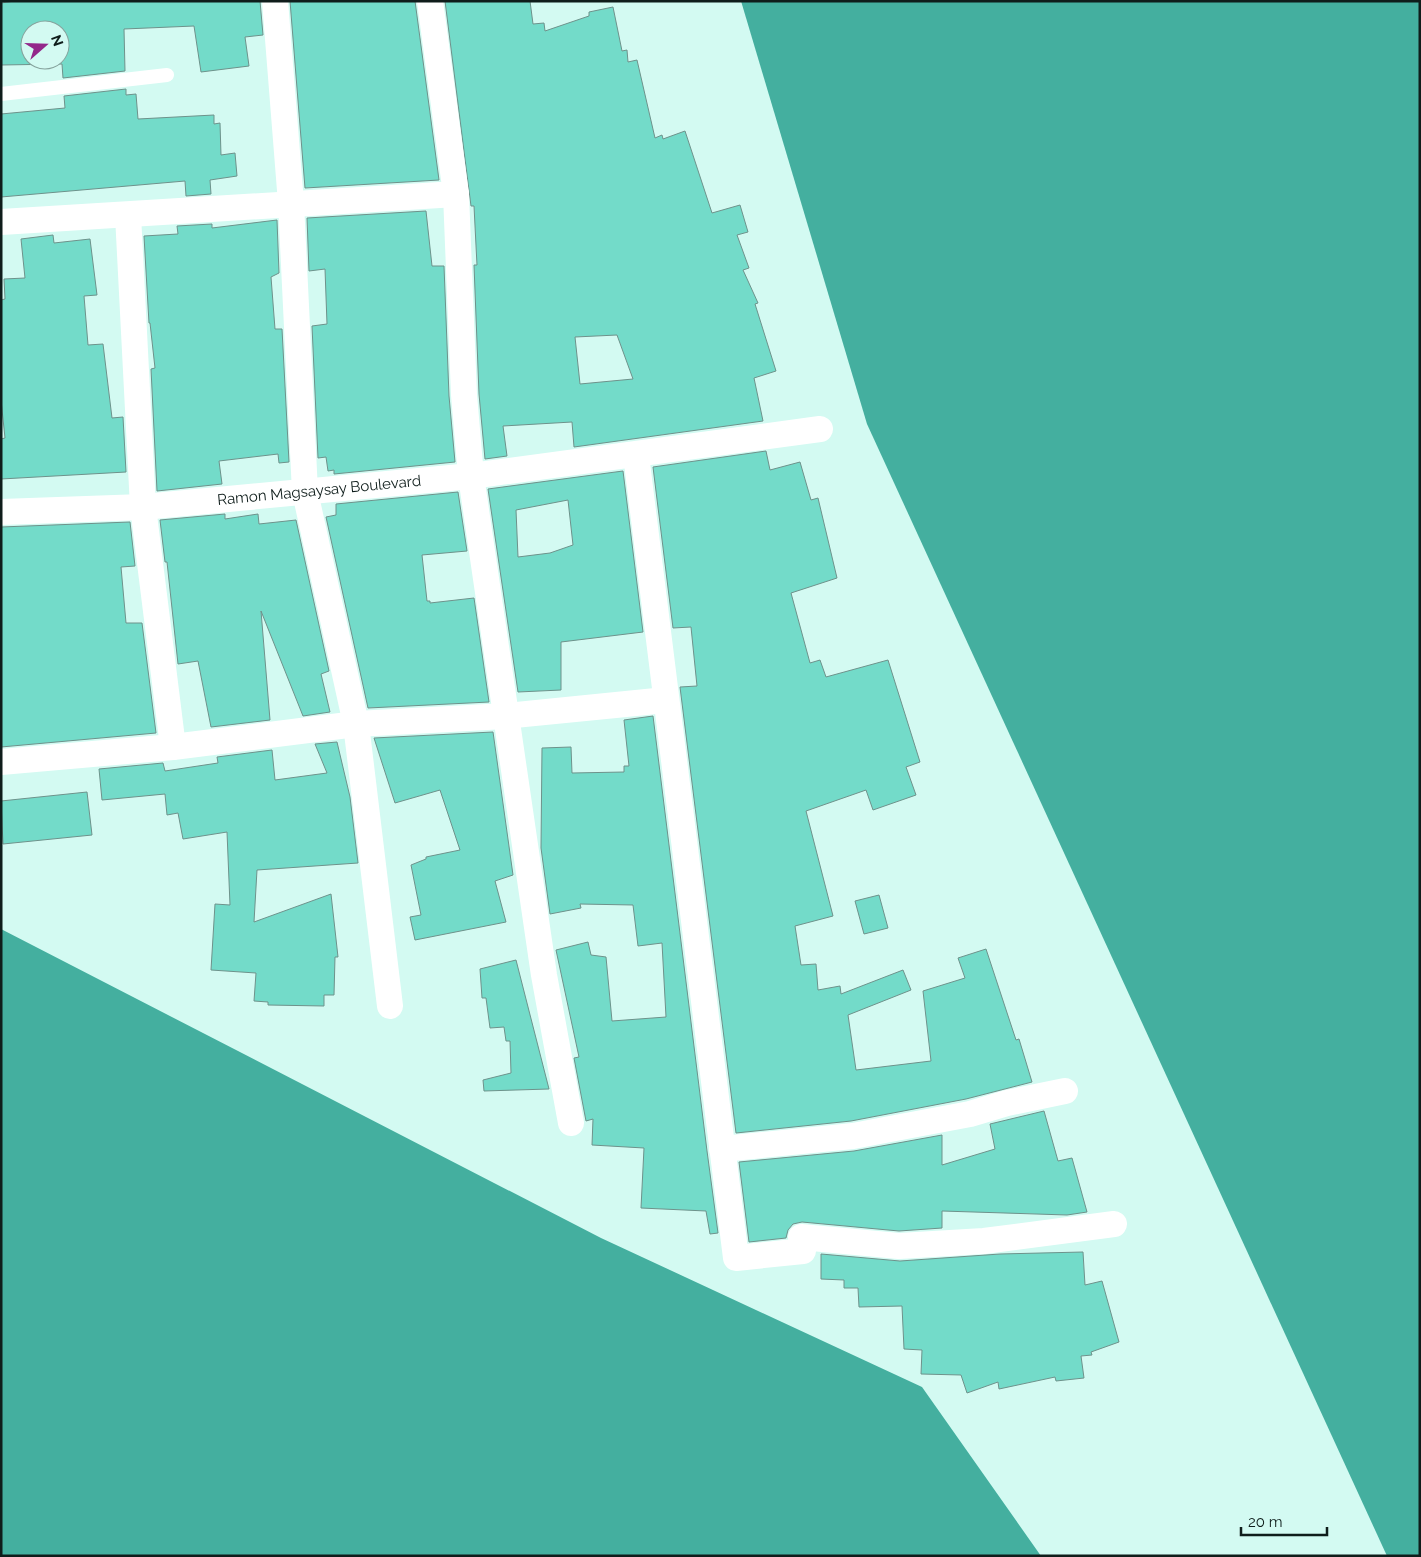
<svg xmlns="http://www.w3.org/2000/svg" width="1421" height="1557" font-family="Raleway,sans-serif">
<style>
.water{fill:#44af9f}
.building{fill:#73dbc9;stroke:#6e928b;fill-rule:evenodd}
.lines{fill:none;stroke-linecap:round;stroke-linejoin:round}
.lane{stroke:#fff;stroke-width:14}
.street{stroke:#fff;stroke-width:26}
.labels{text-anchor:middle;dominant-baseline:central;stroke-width:5;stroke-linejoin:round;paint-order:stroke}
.street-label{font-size:15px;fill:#0f1d1b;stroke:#d3faf2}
</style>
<rect width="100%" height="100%" fill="#d3faf2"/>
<g class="water">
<polygon points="741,1 1420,1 1420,1556 1387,1556 867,424"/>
<polygon points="1,929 601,1238 922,1387 1041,1556 1,1556"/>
</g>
<g class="building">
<path d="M 15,1 L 260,1 L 263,35 L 245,37 L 249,66 L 201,72 L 194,26 L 124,29 L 125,71 L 63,78 L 62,64 L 1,65 L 1,3 ZM 30,30 L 60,30 L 60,60 L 30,60 Z"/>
<polygon points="290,1 415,1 439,180 305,188"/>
<path d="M 445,1 L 530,1 L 533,24 L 544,23 L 545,31 L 589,16 L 589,12 L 613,7 L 622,51 L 627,50 L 628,62 L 637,60 L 655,138 L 662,135 L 663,139 L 685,131 L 712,213 L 740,205 L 748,232 L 737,235 L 749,268 L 743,270 L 758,303 L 755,304 L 776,371 L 754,378 L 763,421 L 574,447 L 572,422 L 503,426 L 507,456 L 485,459 L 479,394 L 474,265 L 477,265 L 474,206 L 471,206 ZM 617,335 L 633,379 L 580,384 L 575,337 Z"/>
<polygon points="126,89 126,95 136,94 138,119 214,115 214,124 220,123 221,155 235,153 237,176 210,180 211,194 186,196 185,181 1,197 1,114 65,108 64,96"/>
<polygon points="426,211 432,266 444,266 449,396 455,462 334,474 334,470 328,471 326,457 318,458 312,326 327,324 325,269 309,271 307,218"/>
<polygon points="277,220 279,273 271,277 275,329 282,329 289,462 279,463 278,454 219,461 222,484 157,491 151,369 155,368 150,323 149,323 144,236 178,234 177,226 212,224 212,228"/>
<polygon points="53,235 54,243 90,239 97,295 84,296 88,345 103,344 112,418 123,417 126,472 1,479 1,439 5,438 1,400 1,300 5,299 4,279 25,278 21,239"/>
<polygon points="766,451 770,470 800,462 811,500 818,498 837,578 791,593 810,663 820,660 826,677 888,660 920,762 906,767 916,795 873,810 866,790 806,811 833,916 795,926 801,965 816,964 818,990 840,986 841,994 903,970 911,990 848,1015 856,1070 931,1061 923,991 965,978 958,958 986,949 1016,1040 1019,1039 1032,1082 966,1099 851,1121 736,1133 680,687 697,686 691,627 673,628 653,467"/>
<path d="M 623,471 L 643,632 L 561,642 L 561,690 L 518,692 L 488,489 ZM 568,500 L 573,545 L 550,553 L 518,557 L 516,510 Z"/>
<polygon points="458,492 467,551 422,555 427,601 430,601 430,603 474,598 489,702 368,708 326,517 336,515 336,504"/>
<polygon points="225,514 225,519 258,514 259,524 296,520 329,671 321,674 330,712 303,716 261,611 270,720 211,727 198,661 178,664 167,562 165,562 160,520"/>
<polygon points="130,522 135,566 121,567 126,623 142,623 156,733 1,747 1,527"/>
<polygon points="653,716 707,1151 718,1233 710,1234 706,1211 641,1208 644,1148 592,1145 593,1119 586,1121 574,1058 579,1057 556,950 588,942 591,955 606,957 612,1021 666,1017 662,943 638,946 633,905 580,904 581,908 550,914 541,848 542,748 571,747 572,773 624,772 624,766 629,766 624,720"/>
<polygon points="493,732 513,875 495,881 506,922 415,940 410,917 421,915 411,865 426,859 426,857 460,850 440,790 395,803 374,738"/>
<polygon points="337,742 350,797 358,863 257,870 254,922 331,894 338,957 335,957 334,995 324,995 324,1006 268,1005 268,1002 254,1001 256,973 211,970 215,904 230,905 227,832 183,839 178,813 167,815 165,794 102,800 99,769 163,763 165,771 218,763 217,757 272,750 275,780 327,773 315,744"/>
<polygon points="87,792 92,835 3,844 1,801"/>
<polygon points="879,895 888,928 864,934 855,901"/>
<polygon points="516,960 549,1089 484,1091 483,1080 511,1073 510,1041 506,1041 504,1027 490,1028 486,998 482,998 480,969"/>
<polygon points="1044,1111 1058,1161 1072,1158 1087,1212 1067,1215 942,1211 942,1228 899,1231 802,1222 793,1224 788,1230 786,1238 749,1242 739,1162 854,1151 942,1135 942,1165 995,1149 990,1124"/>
<polygon points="1083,1252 1085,1285 1102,1281 1119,1342 1091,1352 1092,1355 1081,1356 1084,1378 1056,1381 1055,1377 999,1389 998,1382 967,1393 961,1375 921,1374 922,1350 904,1349 902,1306 859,1307 858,1288 844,1288 844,1280 821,1279 821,1254 900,1261 1000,1254"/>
</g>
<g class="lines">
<polyline class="lane" points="1,94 167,75"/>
<g class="street">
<polyline points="275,1 291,203 305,492 356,724 390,1006"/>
<polyline points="430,1 456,194 464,395 471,476 544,975 571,1123"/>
<polyline points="128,215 143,507 173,747"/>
<polyline points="1,222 456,194"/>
<polyline points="636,455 736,1258 803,1251 801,1237 899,1246 984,1241 1114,1224"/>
<path id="s1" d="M 1,512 L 143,507 L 471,476 L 820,429"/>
<polyline points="1,762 173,747 356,724 506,716 666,700"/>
<polyline points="722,1149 853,1136 970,1114 1007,1103 1065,1091"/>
</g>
</g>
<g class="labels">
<g class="street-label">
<text stroke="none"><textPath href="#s1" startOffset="319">Ramon Magsaysay Boulevard</textPath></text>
</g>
</g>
<rect width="1421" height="1557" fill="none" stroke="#0f1d1b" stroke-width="5"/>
<g transform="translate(45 45) rotate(70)"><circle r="24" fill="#d3faf2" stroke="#85a29c"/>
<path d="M0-4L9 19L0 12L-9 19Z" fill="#93288b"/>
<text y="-8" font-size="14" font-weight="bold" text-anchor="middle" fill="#0f1d1b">N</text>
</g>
<path d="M1241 1527v8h86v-8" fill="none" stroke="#0f1d1b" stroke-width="2.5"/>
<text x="1248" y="1527" font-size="15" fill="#0f1d1b" stroke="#d3faf2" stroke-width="4" paint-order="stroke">20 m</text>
</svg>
